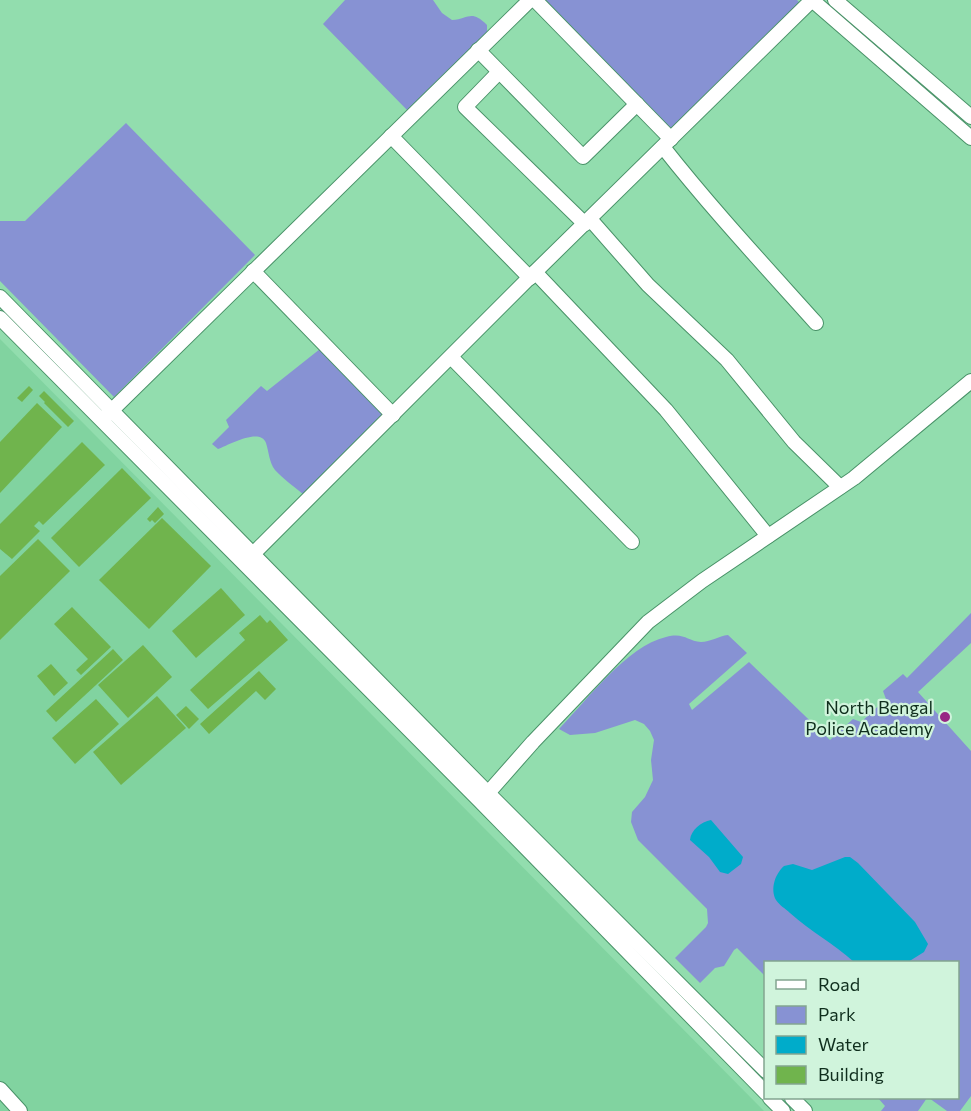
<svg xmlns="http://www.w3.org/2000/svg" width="971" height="1111" font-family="Commissioner,sans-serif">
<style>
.built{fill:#81d3a0}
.green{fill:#8792d3}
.water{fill:#00acca}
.building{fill:#70b44d}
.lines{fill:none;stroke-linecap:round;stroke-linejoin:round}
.minor-casing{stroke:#499268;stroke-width:16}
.minor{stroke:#fff;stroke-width:14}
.poi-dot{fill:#982684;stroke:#d0f4dc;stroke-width:2}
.labels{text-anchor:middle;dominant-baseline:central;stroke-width:4.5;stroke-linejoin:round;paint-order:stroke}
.poi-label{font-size:18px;fill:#0f2e1d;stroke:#d0f4dc;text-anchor:end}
</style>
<rect width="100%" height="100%" fill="#92ddae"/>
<polygon class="built" points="0,339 764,1111 0,1111"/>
<g class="green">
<path d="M 345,0 L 433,0 L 442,13 L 452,20 C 469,19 471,9 487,25 L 487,34 L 407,110 L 323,24 Z"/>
<polygon points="540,0 797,0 802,5 672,133"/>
<polygon points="126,123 255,255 114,397 0,281 0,221 25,221"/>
<path d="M 320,349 L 384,415 L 304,495 C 295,487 283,479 275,470 C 269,462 269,452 266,443 C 260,427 229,445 218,449 L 212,444 L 229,427 L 226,420 L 261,386 L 267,391 Z"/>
<path d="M 971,613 L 971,643 L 918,692 L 971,751 L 971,1096 L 960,1111 L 947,1111 L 929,1098 L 958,1098 L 958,962 L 766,962 L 765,976 L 737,948 L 734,950 L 724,966 L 715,968 L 700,983 L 675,958 L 706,927 L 708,923 L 707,909 L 638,840 L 631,822 L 632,812 L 645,797 L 653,780 L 651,760 L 654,740 L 650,731 L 644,724 L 635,720 L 595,733 L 570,735 L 559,729 C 587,700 627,646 666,637 C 684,632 687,641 701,642 C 710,642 719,636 728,635 L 747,653 L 689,704 L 692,710 L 749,662 L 830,740 L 853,719 L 861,722 L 886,699 L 883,691 L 903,674 L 907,678 Z"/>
<polygon points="878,1098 927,1098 918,1111 881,1111 885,1106"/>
</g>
<g class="water">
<path d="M 711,820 L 743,857 L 741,864 L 728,874 L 720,872 L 709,857 L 690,840 C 691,830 701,822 711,820 Z"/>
<path d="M 845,857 L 850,857 L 858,863 L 915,922 L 928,944 L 924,952 L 908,962 L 854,962 C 834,944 810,931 790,913 C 785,908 780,906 776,900 C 770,889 775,874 784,866 L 793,864 L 812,870 Z"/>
</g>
<g class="building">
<polygon points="29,386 33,390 22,402 17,398"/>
<polygon points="44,391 74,421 68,427 44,403 45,402 39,396"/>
<polygon points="37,403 62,427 0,493 0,442"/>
<polygon points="82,442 105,465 43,525 39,521 34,526 40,531 12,559 0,549 0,524"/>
<polygon points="122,468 151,498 79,567 51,538"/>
<polygon points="158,507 164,514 155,523 152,520 150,522 147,519"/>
<polygon points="162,518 211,566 149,629 99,580"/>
<polygon points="38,539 70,571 0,640 0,576"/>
<polygon points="221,588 245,615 196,658 172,631"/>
<polygon points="72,607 111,647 81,675 76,670 88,659 54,624"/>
<polygon points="260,615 267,623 270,620 288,640 208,709 190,690 245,640 239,633"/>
<polygon points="143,645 172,677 128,718 98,685"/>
<polygon points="113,649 123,660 56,722 46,711"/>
<polygon points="51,664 68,683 54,696 37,676"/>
<polygon points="259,671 276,689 265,700 256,691 209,734 200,724"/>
<polygon points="157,696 186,728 121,785 93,752"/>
<polygon points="96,699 119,724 75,764 52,738"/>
<polygon points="186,706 199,719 189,729 176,715"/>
</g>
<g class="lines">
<g class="minor-casing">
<g id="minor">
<polyline points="535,0 671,139"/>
<polyline points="812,0 971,138"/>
<polyline points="835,0 971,117"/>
<polyline points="478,50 583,157 637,104"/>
<polyline points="499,72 465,107 585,224"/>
<polyline points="391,136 530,278"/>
<path d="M 663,147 C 711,208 764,265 816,323"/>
<polyline points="590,219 648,285 727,360 794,442 840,487"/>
<polyline points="253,271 393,415"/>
<polyline points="535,272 666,410 768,536"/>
<polyline points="0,297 488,793 766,1071"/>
<polyline points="0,318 480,801 766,1093"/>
<polyline points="451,357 632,542"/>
<polyline points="105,417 530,0"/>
<polyline points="253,554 535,272 812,0"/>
<polyline points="488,793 533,742 648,622 702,581 854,478 971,381"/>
<polyline points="0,1089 20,1111"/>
<polyline points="770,1098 783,1111"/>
<polyline points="792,1098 805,1111"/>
</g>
</g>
<use href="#minor" class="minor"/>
</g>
<circle class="poi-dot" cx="945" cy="717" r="6"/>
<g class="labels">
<g class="poi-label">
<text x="933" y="707">North Bengal<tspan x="933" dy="21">Police Academy</tspan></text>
</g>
</g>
<rect x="764" y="961" width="195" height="138" fill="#d0f4dc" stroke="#83a590" stroke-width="1.5"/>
<rect x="776" y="980" width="30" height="9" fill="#ffffff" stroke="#83a590" stroke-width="1.5"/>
<text x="818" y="991" font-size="18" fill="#0f2e1d">Road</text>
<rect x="776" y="1006" width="30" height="18" fill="#8792d3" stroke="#83a590" stroke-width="1.5"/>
<text x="818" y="1021" font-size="18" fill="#0f2e1d">Park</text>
<rect x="776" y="1036" width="30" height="18" fill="#00acca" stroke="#83a590" stroke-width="1.5"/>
<text x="818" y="1051" font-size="18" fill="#0f2e1d">Water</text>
<rect x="776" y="1066" width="30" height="18" fill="#70b44d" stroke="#83a590" stroke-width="1.5"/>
<text x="818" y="1081" font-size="18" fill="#0f2e1d">Building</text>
</svg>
